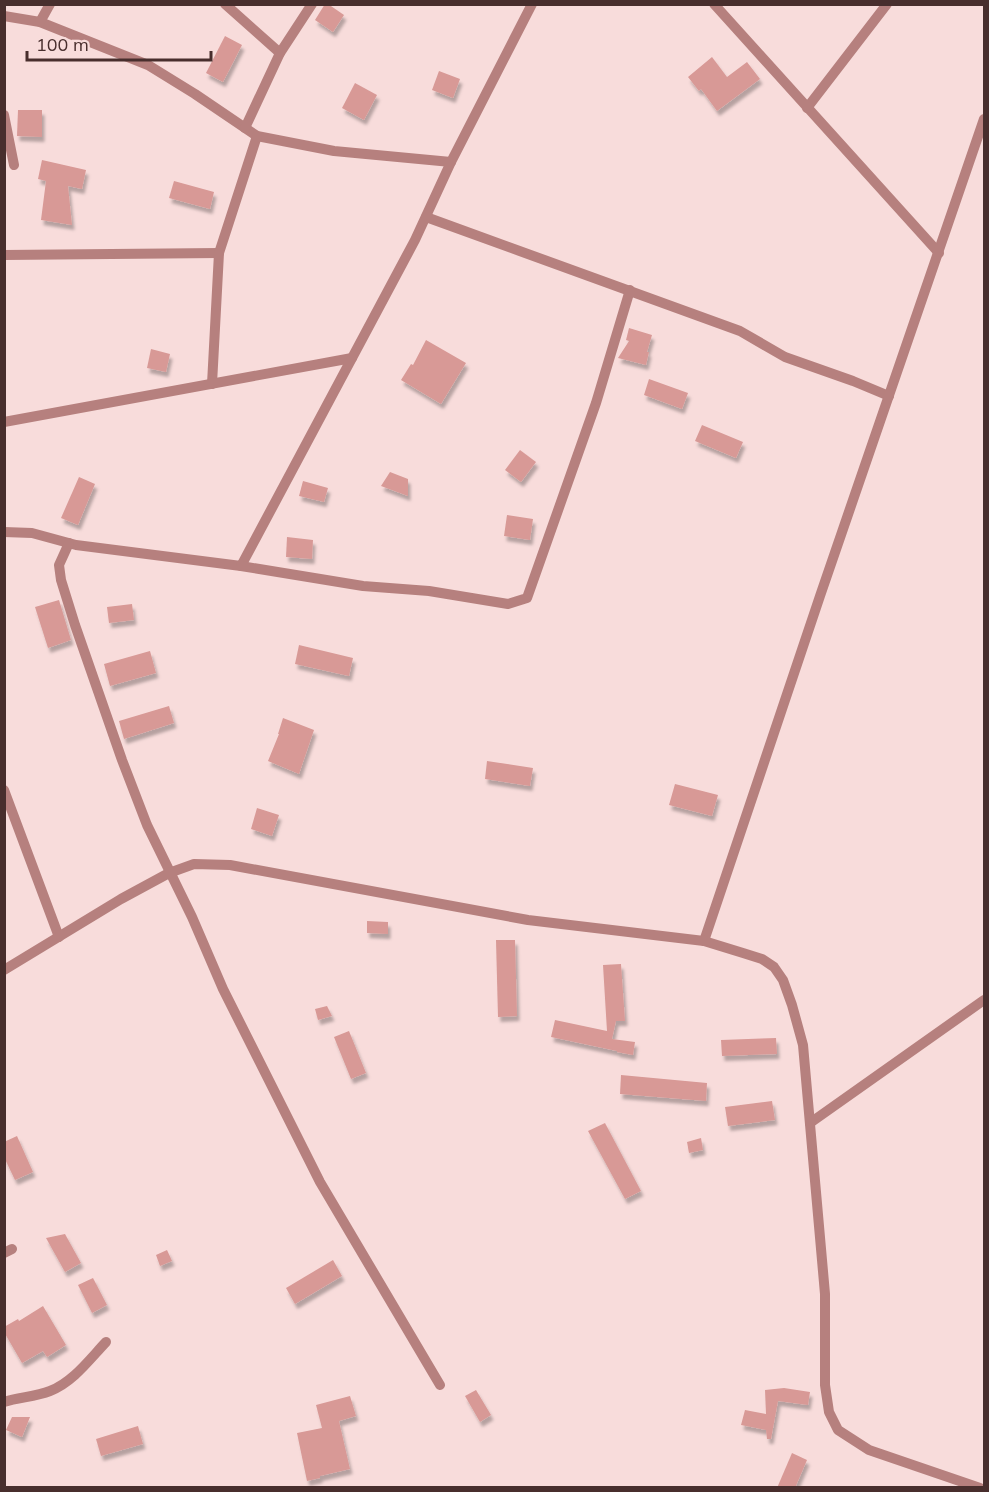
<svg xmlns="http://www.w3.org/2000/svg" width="989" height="1492" font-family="Mulish,sans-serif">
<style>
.building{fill:#d89996;filter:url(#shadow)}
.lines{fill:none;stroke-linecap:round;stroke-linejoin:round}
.street{stroke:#b6807e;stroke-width:10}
</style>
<defs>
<filter id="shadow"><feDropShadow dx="2.5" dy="5" stdDeviation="1.5" flood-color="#0004"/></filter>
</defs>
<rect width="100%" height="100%" fill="#f8dcdb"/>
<g class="building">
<polygon points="325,4 328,4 344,15 333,32 315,20"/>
<polygon points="225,36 242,45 223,82 206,73"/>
<polygon points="712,57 727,77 747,62 760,79 717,111 701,89 699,91 688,77"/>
<polygon points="439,71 460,79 453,98 432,90"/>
<polygon points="355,83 377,95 364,120 342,108"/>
<polygon points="18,110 42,110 42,137 17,136"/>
<polygon points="42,160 86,170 82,189 68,186 72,225 41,220 46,181 38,179"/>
<polygon points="174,181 214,192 210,209 169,198"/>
<polygon points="629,328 652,335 647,352 649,352 646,365 618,358 629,341 626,340"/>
<polygon points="426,340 466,363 441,404 401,380 411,364 413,365"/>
<polygon points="151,349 170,354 166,372 147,368"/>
<polygon points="649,379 688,393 682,409 644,395"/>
<polygon points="702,425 743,442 736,458 695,441"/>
<polygon points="520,450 536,462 521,482 505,470"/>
<polygon points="390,472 408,479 408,496 381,486"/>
<polygon points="79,477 95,484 78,525 61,518"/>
<polygon points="303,481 328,488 324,502 299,496"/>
<polygon points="507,515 533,519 530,540 504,536"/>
<polygon points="287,537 313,540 312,559 286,557"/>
<polygon points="59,600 71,640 48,648 35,607"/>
<polygon points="132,604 134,620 109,623 107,607"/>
<polygon points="299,645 353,658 349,676 295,664"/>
<polygon points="150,651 156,673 110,686 104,664"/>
<polygon points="169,706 174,723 124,739 119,721"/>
<polygon points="283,718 314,730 299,774 268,761 279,734 278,734"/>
<polygon points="487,761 533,768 530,786 485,779"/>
<polygon points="675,784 718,795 712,816 669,805"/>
<polygon points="257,808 279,815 272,836 251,829"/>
<polygon points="367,921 388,922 388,934 367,933"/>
<polygon points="496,940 515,940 517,1016 498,1017"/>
<polygon points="621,964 625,1021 616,1021 612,1039 635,1042 633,1055 617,1052 617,1051 551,1037 555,1020 607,1031 603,965"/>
<polygon points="327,1006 332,1016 318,1020 315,1009"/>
<polygon points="349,1031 366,1073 351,1079 334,1037"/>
<polygon points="776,1038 777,1054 722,1056 721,1040"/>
<polygon points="621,1075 707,1083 706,1101 620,1094"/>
<polygon points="772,1101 775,1120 728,1126 725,1107"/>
<polygon points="605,1123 641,1191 625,1199 588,1131"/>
<polygon points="17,1136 33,1172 15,1180 4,1157 4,1142"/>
<polygon points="701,1138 703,1150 689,1153 687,1142"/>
<polygon points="65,1234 81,1263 65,1272 46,1238"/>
<polygon points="167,1250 172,1261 160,1266 156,1255"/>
<polygon points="333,1260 342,1276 295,1304 286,1288"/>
<polygon points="93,1278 107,1305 92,1313 78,1285"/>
<polygon points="43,1306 66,1345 47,1357 43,1351 22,1363 4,1332 4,1327 18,1319 19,1321"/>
<polygon points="784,1388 810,1392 808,1405 778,1401 771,1439 767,1439 766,1430 741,1425 745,1410 766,1414 765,1390"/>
<polygon points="476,1390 491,1415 480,1422 465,1396"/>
<polygon points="350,1396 356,1416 339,1421 350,1469 320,1476 320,1478 307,1481 297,1433 322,1428 316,1405"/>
<polygon points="12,1417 30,1417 22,1437 6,1430"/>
<polygon points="138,1426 143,1444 101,1456 96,1439"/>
<polygon points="792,1453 807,1460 795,1488 777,1488"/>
</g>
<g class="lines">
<g class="street">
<polyline points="225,4 280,53"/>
<polyline points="714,4 939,253"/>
<polyline points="4,16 40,22 148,65 195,94 257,136 334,151 451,162"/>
<polyline points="40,22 50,4"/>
<polyline points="807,108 887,4"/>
<polyline points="4,115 14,165"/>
<polyline points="245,128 280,53 312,4"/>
<polyline points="426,217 740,331 785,357 853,381 889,396"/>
<polyline points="4,255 219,253"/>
<polyline points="212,384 219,253 257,136"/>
<polyline points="4,422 352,358"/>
<polyline points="4,532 32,533 76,545 241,566 415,240 451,162 532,4"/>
<polyline points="69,543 59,565 61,580 75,625 122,760 147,825 192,917 223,989 320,1182 440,1385"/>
<polyline points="241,566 363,586 429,591 508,604 527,598 596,403 630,290"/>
<polyline points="4,790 59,937"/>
<polyline points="704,941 820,596 984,119"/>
<polyline points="4,970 121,899 169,873 194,864 230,865 528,920 704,941 743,953 762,959 774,967 783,980 792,1005 803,1045 825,1294 825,1385 829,1412 838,1430 869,1450 980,1488"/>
<polyline points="810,1123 984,1000"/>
<polyline points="4,1253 12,1249"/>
<path d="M 4,1402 C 19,1397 35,1397 50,1391 C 73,1382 89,1360 106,1342"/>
</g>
</g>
<rect width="989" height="1492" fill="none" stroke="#482e2d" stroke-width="12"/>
<path d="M27 51v9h184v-9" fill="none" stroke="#482e2d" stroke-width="3"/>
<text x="36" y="51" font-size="18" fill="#482e2d" stroke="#f8dcdb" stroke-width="4.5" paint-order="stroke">100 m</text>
</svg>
